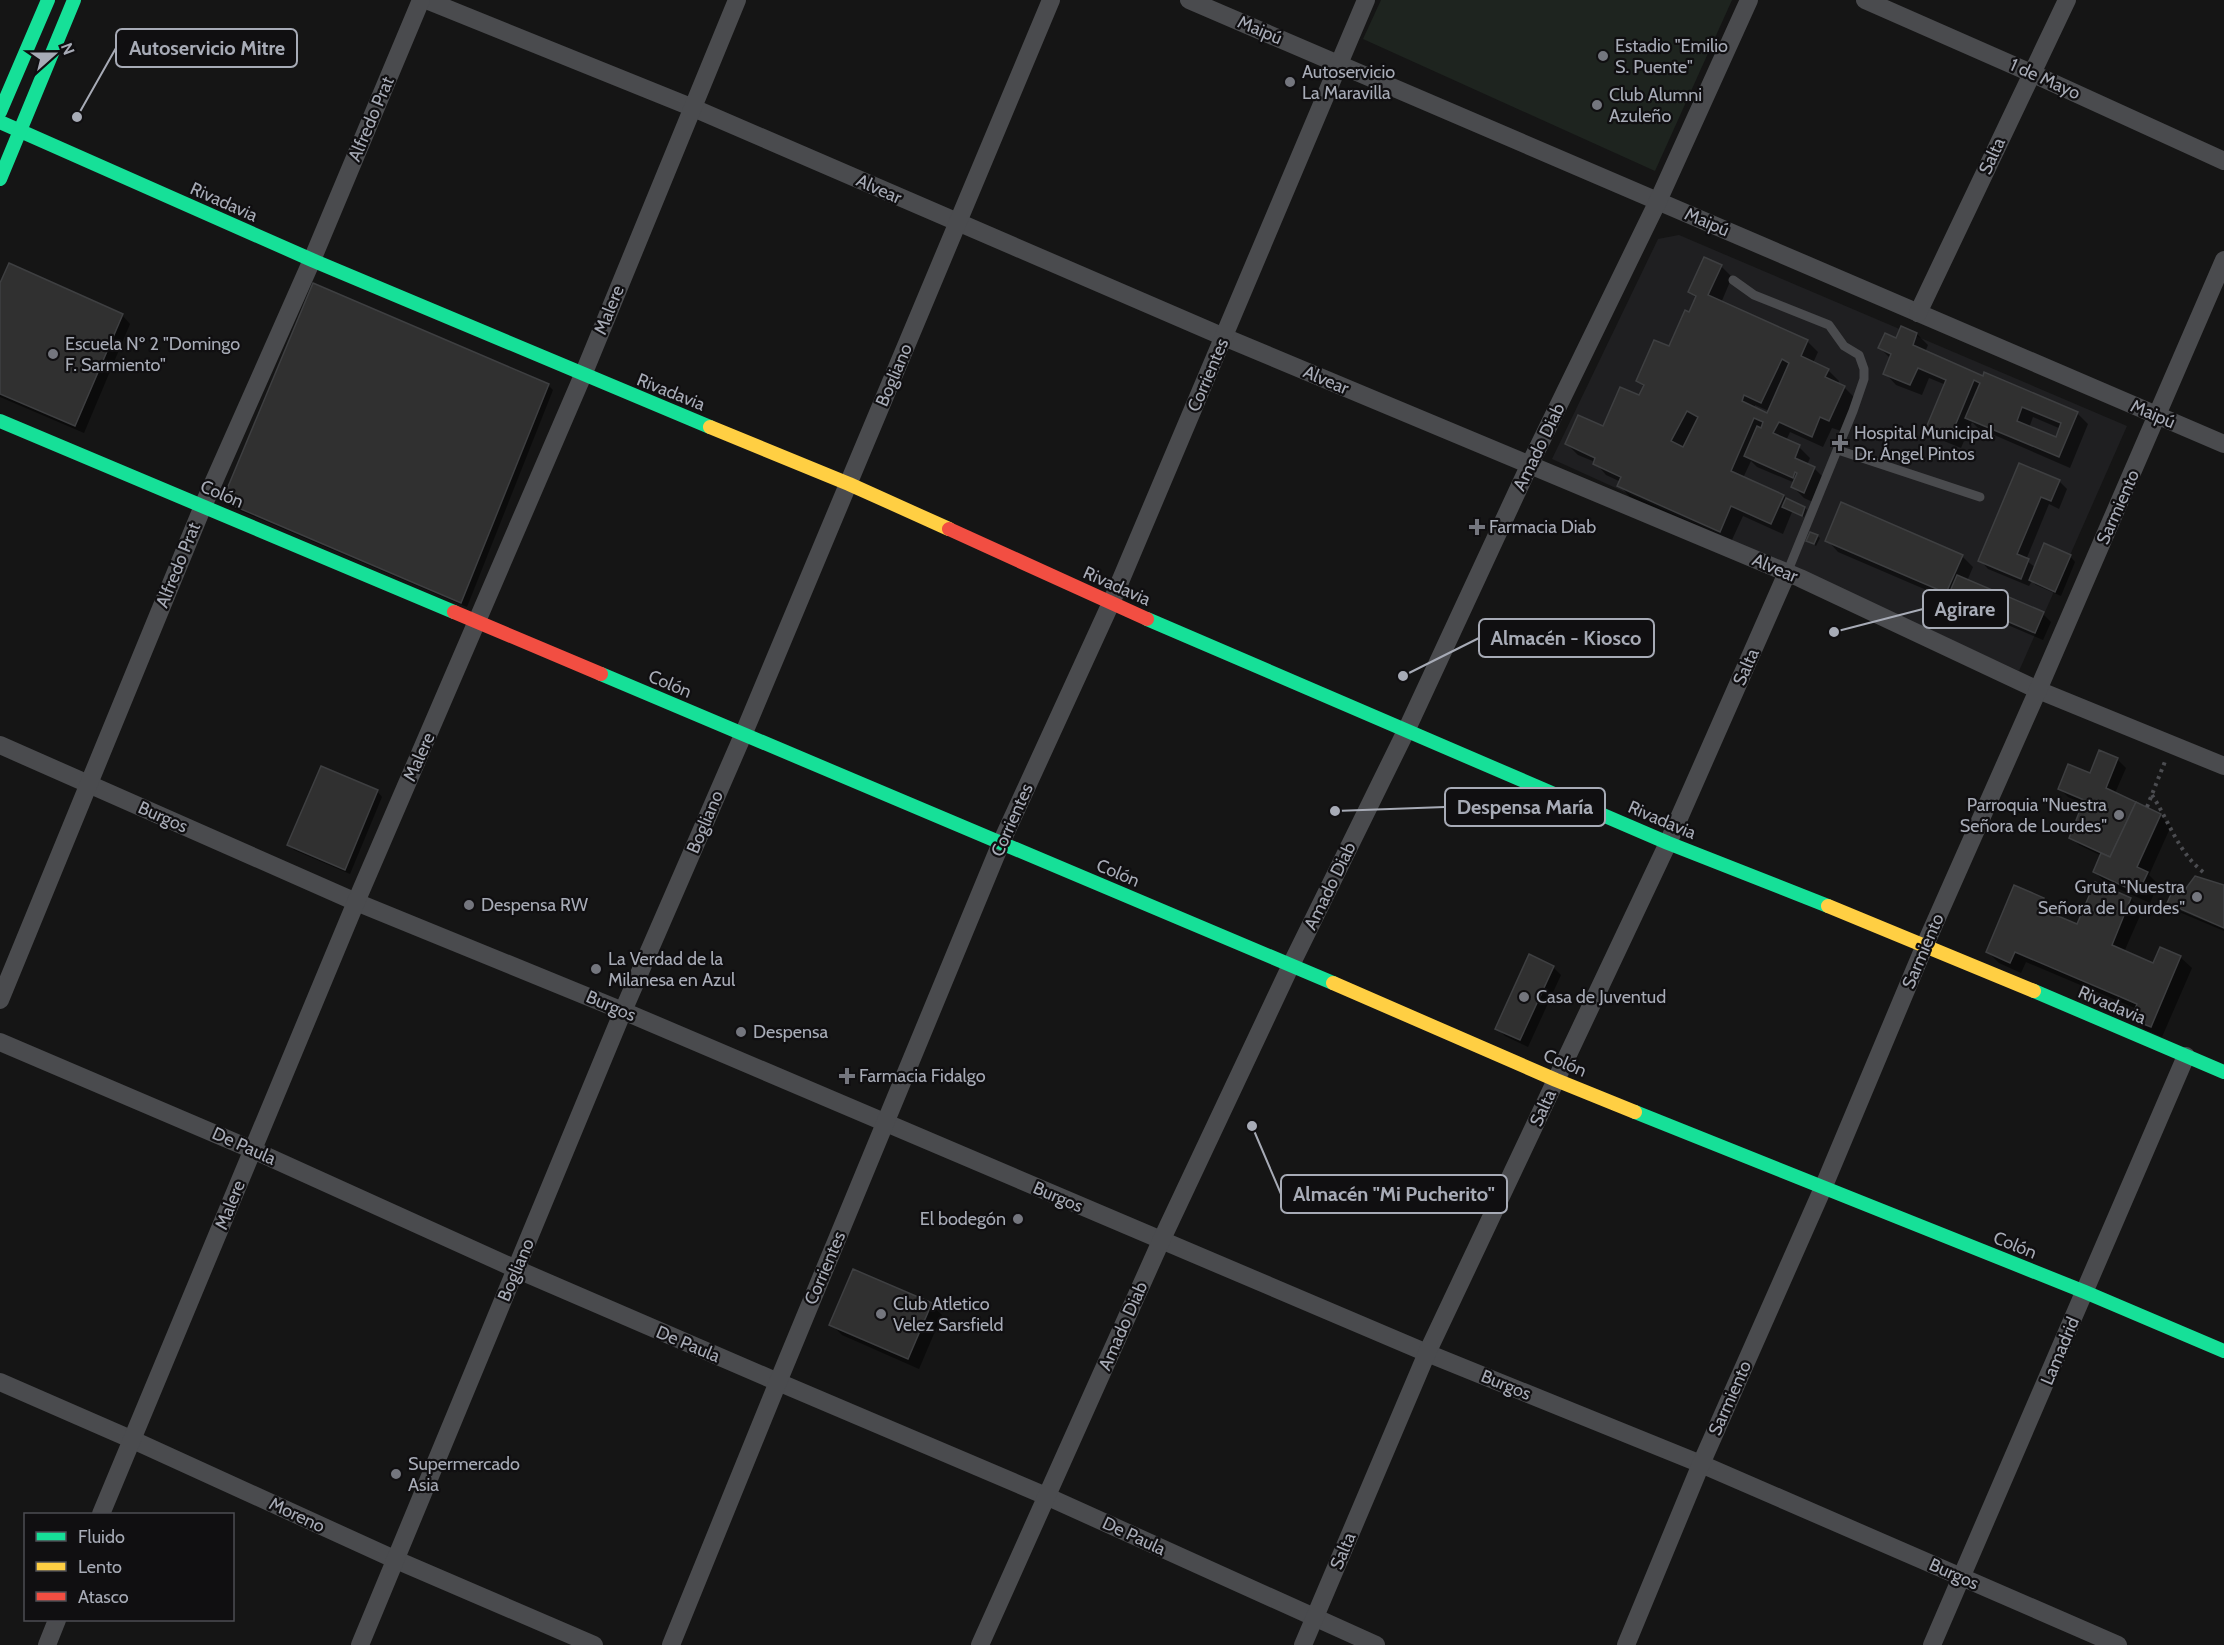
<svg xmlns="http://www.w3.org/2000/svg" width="2224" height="1645" font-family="Cabin,sans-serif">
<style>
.built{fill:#1f1f21}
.green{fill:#1e241f}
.shadow{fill:#0007;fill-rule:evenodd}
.building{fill:#303030;stroke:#3e3f41;stroke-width:1.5;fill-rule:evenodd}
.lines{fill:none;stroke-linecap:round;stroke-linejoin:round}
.path{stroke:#4b4c50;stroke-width:4;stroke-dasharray:3 4.5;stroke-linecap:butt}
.lane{stroke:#4a4b4e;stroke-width:9}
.street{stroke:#4a4b4e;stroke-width:18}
.fast{stroke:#16e098;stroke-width:14}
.slow{stroke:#ffcf43;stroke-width:14}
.jam{stroke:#f24e42;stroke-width:14}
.poi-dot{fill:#74767e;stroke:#100f11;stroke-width:2}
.labels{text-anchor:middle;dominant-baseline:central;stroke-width:4.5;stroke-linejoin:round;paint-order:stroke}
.street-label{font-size:18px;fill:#a7abb6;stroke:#100f11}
.poi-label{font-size:18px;fill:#a7abb6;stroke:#100f11;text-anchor:start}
.leader{fill:none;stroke:#a7abb6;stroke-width:2}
.callout-dot{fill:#a7abb6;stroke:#100f11;stroke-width:2}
.callout{fill:#100f11;stroke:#a7abb6;stroke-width:2}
.callout-label{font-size:20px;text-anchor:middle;font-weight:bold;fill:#a7abb6}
</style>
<rect width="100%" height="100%" fill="#151515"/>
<polygon class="built" points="1679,235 2127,426 2019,671 1552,459 1658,239"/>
<polygon class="green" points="1381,0 1732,0 1655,171 1363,39"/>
<g class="shadow">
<path d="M 1721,266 L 1732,277 L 1721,303 L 1807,341 L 1818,352 L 1813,363 L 1828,370 L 1839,381 L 1838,385 L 1844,387 L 1855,398 L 1841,431 L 1832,428 L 1823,447 L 1790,432 L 1786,441 L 1799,447 L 1810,458 L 1807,465 L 1814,468 L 1825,479 L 1815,503 L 1804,498 L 1793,487 L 1795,483 L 1757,467 L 1751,461 L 1743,478 L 1784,496 L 1789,502 L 1805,508 L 1807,510 L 1804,517 L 1792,512 L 1783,534 L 1743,516 L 1731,542 L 1630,497 L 1619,485 L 1621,482 L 1606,475 L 1595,462 L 1578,455 L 1567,444 L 1604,428 L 1640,397 L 1644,387 L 1638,381 L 1670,348 L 1690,314 L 1697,299 L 1690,292 ZM 1755,405 L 1769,411 L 1767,415 L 1754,409 Z"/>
<polygon points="0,287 122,315 130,324 84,433 0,397"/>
<path d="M 1917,334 L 1928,345 L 1925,352 L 1983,378 L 2077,413 L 2088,424 L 2070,468 L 1978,428 L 1972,422 L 1961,448 L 1939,439 L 1928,428 L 1946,385 L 1929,378 L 1922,395 L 1896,385 L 1885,373 L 1891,359 L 1880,348 ZM 2033,417 L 2061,429 L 2056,439 L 2029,428 Z"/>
<polygon points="548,385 553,390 467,607 229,506 224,501"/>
<polygon points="2020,465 2059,481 2067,489 2059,509 2049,504 2026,560 2036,568 2070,556 2075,562 2061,596 2036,585 2032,581 2029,586 1988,569 1980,560"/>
<polygon points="1817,536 1820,538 1816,546 1808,540"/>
<polygon points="1827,540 1962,556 1973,567 1967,581 2043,614 2051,622 2043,640 1838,552"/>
<polygon points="2100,752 2117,759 2126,768 2115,793 2160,815 2171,826 2149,875 2158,884 2150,903 2106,883 2095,872 2102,856 2079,845 2071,837 2084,804 2068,797 2060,789 2091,775"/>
<polygon points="377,791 382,797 350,874 294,850 289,845"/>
<polygon points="2095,884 2131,899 2142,911 2124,952 2154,965 2180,957 2192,968 2162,1037 2144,1029 2133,1018 2137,1009 2026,962 2021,973 1999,963 1988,952 2043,899 2054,910 2052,915 2078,926"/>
<polygon points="2224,886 2224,926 2176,906 2176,909 2224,929 2224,931 2177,911 2169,903 2184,893"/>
<polygon points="1553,967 1561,975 1528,1047 1505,1036 1497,1028"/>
<polygon points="931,1304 942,1315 919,1369 842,1335 831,1324"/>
</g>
<g class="building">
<path d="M 1704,257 L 1722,265 L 1708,295 L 1808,340 L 1801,356 L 1829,369 L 1825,377 L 1845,386 L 1829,421 L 1820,417 L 1812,437 L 1779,422 L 1773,433 L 1800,445 L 1795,458 L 1815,467 L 1804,493 L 1791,487 L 1797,473 L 1795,472 L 1793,478 L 1744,456 L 1757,426 L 1761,428 L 1763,422 L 1754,418 L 1731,471 L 1784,495 L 1771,524 L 1731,506 L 1720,532 L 1617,486 L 1621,477 L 1593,464 L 1595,458 L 1565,444 L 1578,415 L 1603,426 L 1620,387 L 1639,395 L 1644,385 L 1636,381 L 1654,340 L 1669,346 L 1685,310 L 1689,312 L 1696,296 L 1688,292 ZM 1782,359 L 1789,363 L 1767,413 L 1742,401 L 1744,395 L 1761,403 ZM 1687,411 L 1698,417 L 1683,447 L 1671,441 Z"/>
<polygon points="9,263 123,314 75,426 0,394 0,283"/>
<polygon points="313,283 549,384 461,603 222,501"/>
<path d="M 1901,326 L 1917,333 L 1913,345 L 1983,376 L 1984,372 L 2078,412 L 2059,457 L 1965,418 L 1980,383 L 1974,380 L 1950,438 L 1926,428 L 1946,380 L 1918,368 L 1910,385 L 1883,374 L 1891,354 L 1878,348 L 1885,333 L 1896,338 ZM 2022,407 L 2061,423 L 2056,437 L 2017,421 Z"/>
<polygon points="2019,463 2060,480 2051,501 2041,497 2017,554 2029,559 2021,579 1978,561"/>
<polygon points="1786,498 1805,507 1802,516 1782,507"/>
<polygon points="1841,502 1963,555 1946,593 1825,541"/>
<polygon points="1810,532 1818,535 1814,544 1806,541"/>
<polygon points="2044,543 2071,555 2055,592 2029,580"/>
<polygon points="1957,575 2044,612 2035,633 1948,596"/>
<polygon points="2099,750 2118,758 2106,788 2136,802 2110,857 2069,838 2084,800 2058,789 2068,764 2090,773"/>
<polygon points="321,766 378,790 345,870 287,845"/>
<polygon points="2136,802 2161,814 2137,867 2148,872 2138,893 2093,872 2101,853 2110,857"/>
<polygon points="2195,876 2224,885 2224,928 2167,903 2174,888 2184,891"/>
<polygon points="2095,882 2131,898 2112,945 2153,963 2160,947 2181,956 2151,1027 2131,1019 2137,1004 2015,952 2010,963 1986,952 2014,885 2044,898 2039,908 2077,924"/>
<polygon points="1529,954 1554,966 1520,1040 1495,1029"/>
<polygon points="853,1269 932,1303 908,1359 829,1325"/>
</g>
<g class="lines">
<g class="path">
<path d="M 2152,795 C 2169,821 2178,852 2203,872"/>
<polyline points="2147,807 2166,759"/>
</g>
<g class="lane">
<polyline points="1733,280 1754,295 1829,325 1844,346 1859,355 1864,369 1864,379 1853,411 1787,573"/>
<polyline points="1838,450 1980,497"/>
</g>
<g class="street">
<polyline points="426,0 691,107 1224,337 1800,578 2038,690 2224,766"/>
<polyline points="1189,0 2224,444"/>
<polyline points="1865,0 2031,73 2224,161"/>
<polyline points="1918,313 2067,0"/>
<polyline points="0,745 356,902 623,1011 1427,1353 1701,1464 2118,1645"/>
<polyline points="0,1000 203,506 312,260 421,0"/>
<polyline points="0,1042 253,1150 516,1269 778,1382 1046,1496 1376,1645"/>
<polyline points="0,1382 133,1440 394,1559 594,1645"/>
<polyline points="101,1514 356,902 583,375 737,0"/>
<polyline points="47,1645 57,1620"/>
<polyline points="360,1645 623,1011 743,735 1051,0"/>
<polyline points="671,1645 778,1382 1001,843 1111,603 1366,0"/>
<polyline points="980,1645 1161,1241 1291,965 1406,731 1529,466 1658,201 1749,0"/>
<polyline points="1303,1645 1427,1353 1668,843 1787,573"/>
<polyline points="1626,1645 1701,1464 1823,1188 1925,945 2038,690 2224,260"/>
<polyline points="1932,1645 2186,1056"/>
</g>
<g class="fast">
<polyline points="0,112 48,0"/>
<polyline points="0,122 312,260 710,427"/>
<polyline points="0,179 74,0"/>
<polyline points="0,421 454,612"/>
<polyline points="1147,619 1668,843 1828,906"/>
<polyline points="601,674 1333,983"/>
<polyline points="2034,991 2224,1072"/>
<polyline points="1635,1112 2085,1292 2224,1351"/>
</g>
<g class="slow">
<polyline points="710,427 849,484 949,529"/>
<polyline points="1828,906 2034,991"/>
<polyline points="1333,983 1556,1080 1635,1112"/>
</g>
<g class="jam">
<polyline points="949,529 1147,619"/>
<polyline points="454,612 601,674"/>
</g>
</g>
<g class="poi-dot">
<circle cx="1603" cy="56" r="6"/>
<circle cx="1290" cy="82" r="6"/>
<circle cx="1597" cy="105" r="6"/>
<circle cx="53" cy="354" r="6"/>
<path d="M1837 434h6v6h6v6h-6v6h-6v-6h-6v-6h6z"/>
<path d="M1474 518h6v6h6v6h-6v6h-6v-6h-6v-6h6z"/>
<circle cx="2119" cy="815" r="6"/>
<circle cx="2197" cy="897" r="6"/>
<circle cx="469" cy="905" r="6"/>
<circle cx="596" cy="969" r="6"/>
<circle cx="1524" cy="997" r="6"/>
<circle cx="741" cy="1032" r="6"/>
<path d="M844 1067h6v6h6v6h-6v6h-6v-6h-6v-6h6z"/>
<circle cx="1018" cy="1219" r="6"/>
<circle cx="881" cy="1314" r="6"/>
<circle cx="396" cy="1474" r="6"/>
</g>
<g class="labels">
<g class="street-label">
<text transform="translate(1260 30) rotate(23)">Maipú</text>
<text transform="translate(2045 79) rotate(24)">1 de Mayo</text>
<text transform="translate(371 119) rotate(-67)">Alfredo Prat</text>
<text transform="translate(1992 156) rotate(-65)">Salta</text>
<text transform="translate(879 189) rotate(24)">Alvear</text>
<text transform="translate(224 202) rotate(24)">Rivadavia</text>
<text transform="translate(1707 222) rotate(23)">Maipú</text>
<text transform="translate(609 310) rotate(-68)">Malere</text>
<text transform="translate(894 375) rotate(-67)">Bogliano</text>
<text transform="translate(1208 375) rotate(-67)">Corrientes</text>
<text transform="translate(1326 380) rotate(23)">Alvear</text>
<text transform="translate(671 392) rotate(22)">Rivadavia</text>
<text transform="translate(2153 414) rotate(23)">Maipú</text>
<text transform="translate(1539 447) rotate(-64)">Amado Diab</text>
<text transform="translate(222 494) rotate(23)">Colón</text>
<text transform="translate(2118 507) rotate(-66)">Sarmiento</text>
<text transform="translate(178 565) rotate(-68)">Alfredo Prat</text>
<text transform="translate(1775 568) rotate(23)">Alvear</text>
<text transform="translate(1117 586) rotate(24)">Rivadavia</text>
<text transform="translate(1746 667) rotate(-66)">Salta</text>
<text transform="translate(670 684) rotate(23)">Colón</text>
<text transform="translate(419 757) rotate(-66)">Malere</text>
<text transform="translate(163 817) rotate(24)">Burgos</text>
<text transform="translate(1012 820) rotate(-66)">Corrientes</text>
<text transform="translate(1662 820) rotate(23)">Rivadavia</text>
<text transform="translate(705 822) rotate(-67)">Bogliano</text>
<text transform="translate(1118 873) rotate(23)">Colón</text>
<text transform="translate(1330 886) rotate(-64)">Amado Diab</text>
<text transform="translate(1923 951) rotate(-67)">Sarmiento</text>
<text transform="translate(2112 1005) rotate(23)">Rivadavia</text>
<text transform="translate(611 1006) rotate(23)">Burgos</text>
<text transform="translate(1565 1063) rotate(23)">Colón</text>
<text transform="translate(1543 1108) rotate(-65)">Salta</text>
<text transform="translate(244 1146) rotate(24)">De Paula</text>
<text transform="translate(1058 1197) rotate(23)">Burgos</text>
<text transform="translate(230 1205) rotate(-68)">Malere</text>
<text transform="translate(2015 1245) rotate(22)">Colón</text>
<text transform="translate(825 1268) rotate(-67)">Corrientes</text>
<text transform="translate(516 1270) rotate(-67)">Bogliano</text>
<text transform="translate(1123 1326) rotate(-66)">Amado Diab</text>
<text transform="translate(688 1344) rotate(23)">De Paula</text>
<text transform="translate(2060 1351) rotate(-67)">Lamadrid</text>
<text transform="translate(1506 1385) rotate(22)">Burgos</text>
<text transform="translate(1730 1398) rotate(-66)">Sarmiento</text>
<text transform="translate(297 1515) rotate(25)">Moreno</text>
<text transform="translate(1134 1536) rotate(25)">De Paula</text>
<text transform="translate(1343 1551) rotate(-67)">Salta</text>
<text transform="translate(1954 1574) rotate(24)">Burgos</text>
</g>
<g class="poi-label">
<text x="1615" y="46">Estadio "Emilio<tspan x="1615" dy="21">S. Puente"</tspan></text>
<text x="1302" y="72">Autoservicio<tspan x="1302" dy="21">La Maravilla</tspan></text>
<text x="1609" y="95">Club Alumni<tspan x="1609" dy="21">Azuleño</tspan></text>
<text x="65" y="344">Escuela Nº 2 "Domingo<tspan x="65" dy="21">F. Sarmiento"</tspan></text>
<text x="1854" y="433">Hospital Municipal<tspan x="1854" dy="21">Dr. Ángel Pintos</tspan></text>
<text x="1489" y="527">Farmacia Diab</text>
<text x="2107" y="805" text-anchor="end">Parroquia "Nuestra<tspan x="2107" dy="21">Señora de Lourdes"</tspan></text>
<text x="2185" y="887" text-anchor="end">Gruta "Nuestra<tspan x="2185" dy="21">Señora de Lourdes"</tspan></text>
<text x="481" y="905">Despensa RW</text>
<text x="608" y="959">La Verdad de la<tspan x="608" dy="21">Milanesa en Azul</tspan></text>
<text x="1536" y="997">Casa de Juventud</text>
<text x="753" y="1032">Despensa</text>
<text x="859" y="1076">Farmacia Fidalgo</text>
<text x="1006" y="1219" text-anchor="end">El bodegón</text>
<text x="893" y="1304">Club Atletico<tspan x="893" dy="21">Velez Sarsfield</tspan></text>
<text x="408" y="1464">Supermercado<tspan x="408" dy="21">Asia</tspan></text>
</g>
</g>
<path class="leader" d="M77 117L116 48M1834 632L1923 609M1403 676L1479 638M1335 811L1445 807M1252 1126L1281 1194"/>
<g class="callout-dot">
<circle cx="77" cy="117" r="6"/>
<circle cx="1834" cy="632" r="6"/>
<circle cx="1403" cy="676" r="6"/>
<circle cx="1335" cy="811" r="6"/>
<circle cx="1252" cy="1126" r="6"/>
</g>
<g class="callout">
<rect x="116" y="29" width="181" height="38" rx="6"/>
<rect x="1923" y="590" width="85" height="38" rx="6"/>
<rect x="1479" y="619" width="175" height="38" rx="6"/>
<rect x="1445" y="788" width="160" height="38" rx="6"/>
<rect x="1281" y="1175" width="226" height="38" rx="6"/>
</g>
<g class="callout-label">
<text x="207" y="55">Autoservicio Mitre</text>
<text x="1965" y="616">Agirare</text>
<text x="1566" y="645">Almacén - Kiosco</text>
<text x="1525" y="814">Despensa María</text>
<text x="1394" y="1201">Almacén "Mi Pucherito"</text>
</g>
<rect x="24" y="1513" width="210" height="108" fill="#100f11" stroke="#4c4d53" stroke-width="1.5"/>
<rect x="36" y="1532" width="30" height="9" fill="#16e098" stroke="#4c4d53" stroke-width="1.5"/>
<text x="78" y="1543" font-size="18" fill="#a7abb6">Fluido</text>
<rect x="36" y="1562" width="30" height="9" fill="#ffcf43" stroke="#4c4d53" stroke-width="1.5"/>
<text x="78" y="1573" font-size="18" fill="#a7abb6">Lento</text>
<rect x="36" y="1592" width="30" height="9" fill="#f24e42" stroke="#4c4d53" stroke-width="1.5"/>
<text x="78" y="1603" font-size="18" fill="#a7abb6">Atasco</text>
<g transform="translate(54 54) rotate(69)" stroke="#100f11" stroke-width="4.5" paint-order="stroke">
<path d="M0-4.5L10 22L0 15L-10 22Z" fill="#a7abb6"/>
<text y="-9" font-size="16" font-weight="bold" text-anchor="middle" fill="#a7abb6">N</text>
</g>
</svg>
